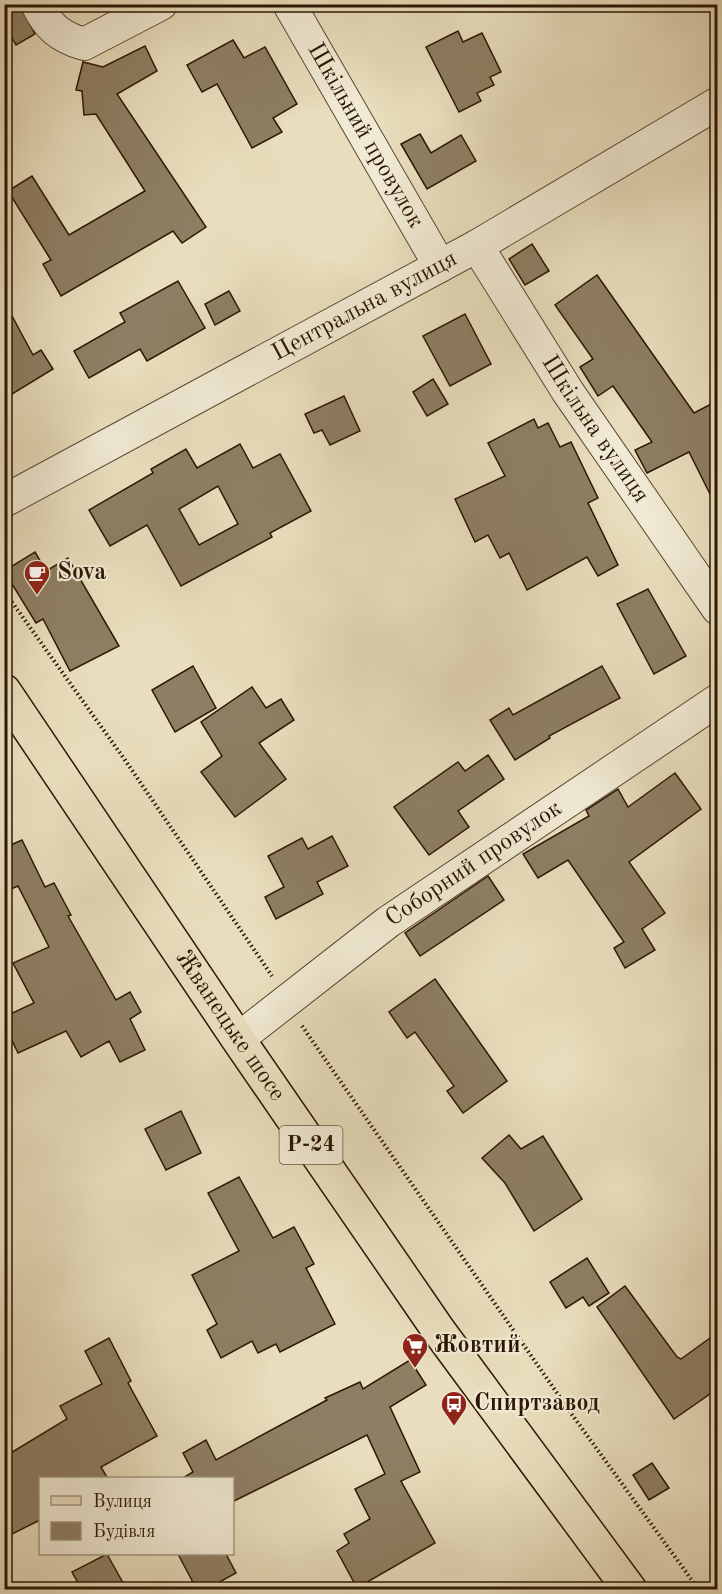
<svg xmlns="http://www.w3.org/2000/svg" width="722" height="1594" font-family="'Old Standard TT',serif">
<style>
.building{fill:#8e7e63;stroke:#2c1703;stroke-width:1.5;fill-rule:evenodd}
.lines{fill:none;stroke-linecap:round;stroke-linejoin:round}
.minor-casing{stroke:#5b4831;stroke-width:34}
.primary-casing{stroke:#2c1703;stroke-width:36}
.path{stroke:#2c1703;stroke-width:4;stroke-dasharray:1.5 3;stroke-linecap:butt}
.minor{stroke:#f0e9d3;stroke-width:32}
.primary{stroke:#e8ddbc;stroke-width:33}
.labels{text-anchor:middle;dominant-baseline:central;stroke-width:4.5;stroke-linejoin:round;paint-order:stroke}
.shield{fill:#f0e9d3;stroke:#675641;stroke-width:1.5}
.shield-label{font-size:22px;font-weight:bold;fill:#2c1703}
.street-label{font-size:24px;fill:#2c1703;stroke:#f0e9d3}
.poi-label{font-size:24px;font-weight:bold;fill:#2c1703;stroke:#f0e9d3;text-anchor:start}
</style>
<rect width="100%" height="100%" fill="#e8ddbc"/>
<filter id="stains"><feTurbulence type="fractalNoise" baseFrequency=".00333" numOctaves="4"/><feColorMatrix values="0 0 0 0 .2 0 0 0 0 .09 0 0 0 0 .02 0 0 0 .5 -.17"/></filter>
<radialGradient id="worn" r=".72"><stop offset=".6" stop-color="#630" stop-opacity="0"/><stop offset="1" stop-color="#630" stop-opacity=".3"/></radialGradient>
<g class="building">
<polygon points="4,4 19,4 35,34 16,45 4,24"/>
<polygon points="458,31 463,42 482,33 501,72 490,77 494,85 477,93 481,101 459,112 426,47"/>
<polygon points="233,40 244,58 265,47 297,104 273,118 282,132 252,148 217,84 202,92 187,65"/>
<polygon points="145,46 157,71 117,94 206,227 182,243 173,231 61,296 43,264 51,260 8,191 32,176 69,235 145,191 96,114 84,115 82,91 76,90 83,62 103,67"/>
<polygon points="420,134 431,153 461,135 476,161 427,189 401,144"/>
<polygon points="532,244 549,271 525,285 509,259"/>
<polygon points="597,275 694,413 717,401 717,508 689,452 647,473 635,450 652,442 613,386 598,396 580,367 593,359 555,305"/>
<polygon points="178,281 205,328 147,361 140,349 89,378 74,351 125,322 120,313"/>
<polygon points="229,291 240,311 215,325 205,304"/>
<polygon points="4,301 33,355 41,350 53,369 4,399"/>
<polygon points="465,314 491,364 450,386 423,336"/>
<polygon points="433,379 448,404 427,416 413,392"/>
<polygon points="344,396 360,431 330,445 322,430 314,433 305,414"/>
<polygon points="534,419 538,428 548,423 560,447 571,442 598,498 588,503 618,565 598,576 587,557 527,590 509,553 500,558 488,535 475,542 455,499 505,476 488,443"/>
<path d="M 240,444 L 253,468 L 280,454 L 311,511 L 270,533 L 272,537 L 181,586 L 147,525 L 110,546 L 89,510 L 153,473 L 151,469 L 186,449 L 197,468 ZM 218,486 L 238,524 L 199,545 L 179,509 Z"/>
<polygon points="35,552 46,571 68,558 119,646 70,671 43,619 36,623 4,571"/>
<polygon points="648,589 686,656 654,674 617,604"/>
<polygon points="193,666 216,708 175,732 152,690"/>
<polygon points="602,666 620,698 549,736 550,738 515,760 490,720 509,708 513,715"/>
<polygon points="252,687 266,708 281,699 294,720 259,743 286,779 235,817 201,772 222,756 201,722"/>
<polygon points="488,755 504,779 458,811 469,827 429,855 394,807 458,762 465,771"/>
<polygon points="675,773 701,809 629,862 665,913 642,929 655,950 625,968 614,948 624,942 568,860 538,878 523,854 589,816 586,810 618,789 628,807"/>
<polygon points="332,836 348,866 317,882 323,894 276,919 265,897 284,887 268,856 302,838 308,849"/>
<polygon points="22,840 45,887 54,883 71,915 68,916 116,1000 130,992 141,1012 130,1019 145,1050 120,1062 109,1041 81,1057 66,1031 18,1053 4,1024 4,1017 34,1003 13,963 49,947 18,886 11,889 4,875 4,848"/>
<polygon points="488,876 504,900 420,956 405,933"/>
<polygon points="435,979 507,1081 463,1113 447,1091 454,1086 415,1032 407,1038 389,1012"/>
<polygon points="181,1111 201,1153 166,1170 145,1129"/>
<polygon points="509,1135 521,1149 543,1136 582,1199 534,1231 505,1183 482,1158"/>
<polygon points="239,1177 273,1238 294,1227 314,1264 306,1268 335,1324 280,1352 276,1344 258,1353 252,1341 221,1358 207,1330 217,1324 192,1275 239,1251 208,1193"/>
<polygon points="587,1258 609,1293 589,1306 583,1297 566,1308 550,1282"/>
<polygon points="625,1286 677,1357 681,1359 717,1333 717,1389 674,1419 597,1307"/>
<polygon points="109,1338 131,1381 128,1383 157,1436 101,1467 108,1479 40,1479 40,1520 4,1538 4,1457 67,1419 60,1406 102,1384 85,1351"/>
<polygon points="410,1360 426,1385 390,1407 420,1472 401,1481 435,1543 357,1588 337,1551 349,1543 344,1534 370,1519 355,1489 385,1474 367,1435 232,1502 232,1479 181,1479 193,1472 183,1453 206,1440 216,1460 327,1400 325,1398 360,1382 363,1389"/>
<polygon points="652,1463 669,1488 649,1500 633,1475"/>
<polygon points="107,1554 127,1590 82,1590 72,1572"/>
<polygon points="178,1554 226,1554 236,1573 205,1590 197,1590"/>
</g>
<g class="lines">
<g class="minor-casing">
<g id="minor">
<path d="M 37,4 C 48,27 60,37 84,44 L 161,4"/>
<path id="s1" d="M 289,4 L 440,266"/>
<path id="s2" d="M 477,246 L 568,392 L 718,609"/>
<path id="s3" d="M 4,501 L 477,246 L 718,103"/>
<path id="s4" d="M 238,1039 L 388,922 L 718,700"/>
</g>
</g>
<g class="primary-casing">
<g id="primary">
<path id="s5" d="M 4,691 L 238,1039 L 439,1331 L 630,1590"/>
</g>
</g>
<g class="path">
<polyline points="4,591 125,760 272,976"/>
<polyline points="302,1026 573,1416 699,1590"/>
</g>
<use href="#minor" class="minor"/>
<use href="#primary" class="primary"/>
</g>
<defs>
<g id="cafe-pin" transform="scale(1.35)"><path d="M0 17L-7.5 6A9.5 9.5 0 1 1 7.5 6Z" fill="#8f2418" stroke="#f0e9d3"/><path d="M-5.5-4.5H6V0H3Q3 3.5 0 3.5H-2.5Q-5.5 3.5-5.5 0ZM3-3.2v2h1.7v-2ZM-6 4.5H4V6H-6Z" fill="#fff"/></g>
<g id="supermarket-pin" transform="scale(1.35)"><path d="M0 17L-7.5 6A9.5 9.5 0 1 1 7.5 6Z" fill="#8f2418" stroke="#f0e9d3"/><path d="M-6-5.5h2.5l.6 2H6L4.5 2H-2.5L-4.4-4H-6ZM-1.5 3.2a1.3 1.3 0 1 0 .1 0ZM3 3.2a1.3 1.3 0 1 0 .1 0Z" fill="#fff"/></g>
<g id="bus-pin" transform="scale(1.35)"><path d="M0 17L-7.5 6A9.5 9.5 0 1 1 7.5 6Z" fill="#8f2418" stroke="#f0e9d3"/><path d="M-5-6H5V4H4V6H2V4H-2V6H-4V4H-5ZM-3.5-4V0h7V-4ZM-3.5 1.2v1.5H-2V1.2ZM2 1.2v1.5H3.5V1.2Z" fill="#fff"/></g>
</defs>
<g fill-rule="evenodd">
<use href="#cafe-pin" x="37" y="573"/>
<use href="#supermarket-pin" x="415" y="1346"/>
<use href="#bus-pin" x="454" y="1404"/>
</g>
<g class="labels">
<rect class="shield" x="279.5" y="1126" width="63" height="38" rx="4.5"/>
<g class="shield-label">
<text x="311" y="1145">Р-24</text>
</g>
<g class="street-label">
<text stroke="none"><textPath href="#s1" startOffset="152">Шкільний провулок</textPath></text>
<text stroke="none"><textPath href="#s3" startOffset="410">Центральна вулиця</textPath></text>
<text stroke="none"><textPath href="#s2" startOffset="218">Шкільна вулиця</textPath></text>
<text stroke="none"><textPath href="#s4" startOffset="294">Соборний провулок</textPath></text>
<text stroke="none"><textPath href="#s5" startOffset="404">Жванецьке шосе</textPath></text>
</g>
<g class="poi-label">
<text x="57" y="573">Sova</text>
<text x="434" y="1346">Жовтий</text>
<text x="474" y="1404">Спиртзавод</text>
</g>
</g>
<rect width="722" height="1594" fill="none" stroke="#e8ddbc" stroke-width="24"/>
<rect x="6" y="6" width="710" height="1582" fill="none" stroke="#2c1703" stroke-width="3"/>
<rect x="12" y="12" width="698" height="1570" fill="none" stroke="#2c1703" stroke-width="1.5"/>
<rect x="39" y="1477" width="195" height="78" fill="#f0e9d3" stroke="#a29580" stroke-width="1.5"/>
<rect x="51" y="1496" width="30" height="9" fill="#e8ddbc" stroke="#a29580" stroke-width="1.5"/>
<text x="93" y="1507" font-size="18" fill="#2c1703">Вулиця</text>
<rect x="51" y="1522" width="30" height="18" fill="#8e7e63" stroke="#a29580" stroke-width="1.5"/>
<text x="93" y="1537" font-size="18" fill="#2c1703">Будівля</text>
<rect width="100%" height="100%" filter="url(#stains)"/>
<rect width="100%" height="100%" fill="url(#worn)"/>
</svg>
